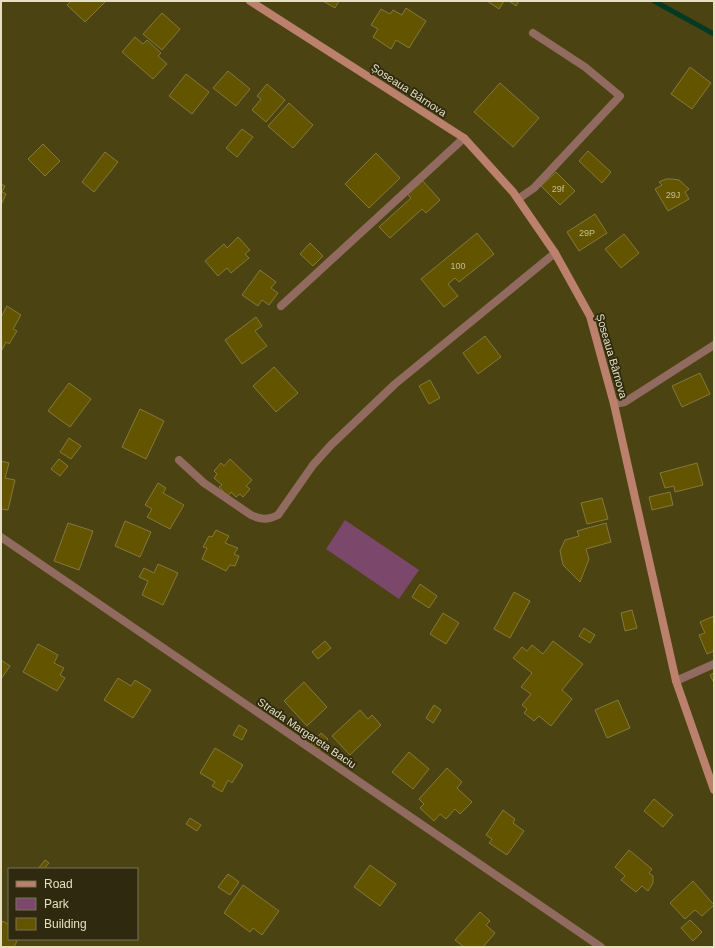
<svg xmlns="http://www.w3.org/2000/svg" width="715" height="948" font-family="Arial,sans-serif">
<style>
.green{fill:#7b486c}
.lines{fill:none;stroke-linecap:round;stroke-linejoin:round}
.stream{stroke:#023b23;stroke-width:5}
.building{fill:#635500;stroke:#84793a}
.minor{stroke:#916b5f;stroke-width:8}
.secondary{stroke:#bc816d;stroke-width:8}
.labels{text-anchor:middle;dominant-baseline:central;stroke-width:3.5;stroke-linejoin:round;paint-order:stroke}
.number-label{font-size:9px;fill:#c5bd91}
.street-label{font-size:11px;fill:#e6e0c1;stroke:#2e290f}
</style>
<rect width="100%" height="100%" fill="#4b4311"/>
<polygon class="green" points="345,520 419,570 399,599 326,549"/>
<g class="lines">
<polyline class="stream" points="654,1 714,34"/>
</g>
<g class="building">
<polygon points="71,1 106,1 85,22 67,5"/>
<polygon points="323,1 339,1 335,8"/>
<polygon points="487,1 504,1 499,9"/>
<polygon points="509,1 519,1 516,6"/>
<polygon points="406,8 426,21 409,48 396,40 391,49 373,37 378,29 371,25 381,9 390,14 393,10 402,15"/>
<polygon points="162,13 180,29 162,50 143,34"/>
<polygon points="135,37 143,44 147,40 161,53 158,56 167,64 153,79 122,52"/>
<polygon points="690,67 711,83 692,109 671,94"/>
<polygon points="228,71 250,89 236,106 213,88"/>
<polygon points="186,74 209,92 192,114 169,96"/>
<polygon points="500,83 539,118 513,147 474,112"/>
<polygon points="267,84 285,100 266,122 252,110 261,99 257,96"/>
<polygon points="289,103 313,125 293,148 268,126"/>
<polygon points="242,129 253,137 237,157 226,148"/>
<polygon points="43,144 60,161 45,176 28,159"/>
<polygon points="588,151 611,172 602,183 579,161"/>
<polygon points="105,152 118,162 94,192 82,182"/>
<polygon points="376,153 400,178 369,208 345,184"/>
<polygon points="556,172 575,191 560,205 541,186"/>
<polygon points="666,179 672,179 679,180 689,189 685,192 689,199 668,211 655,189 662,185 659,182"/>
<polygon points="422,180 440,200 426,213 422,209 390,238 379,227 411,198 407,194"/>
<polygon points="1,184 5,186 2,192 6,194 1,205"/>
<polygon points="595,214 607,233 579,251 567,232"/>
<polygon points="477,233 494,254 459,282 455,278 448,284 458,296 444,307 421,279"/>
<polygon points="624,234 639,253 621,268 605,249"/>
<polygon points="238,237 250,250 245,254 249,258 231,273 227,268 218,276 205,261 224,244 227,248"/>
<polygon points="310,243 323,256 313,266 300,254"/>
<polygon points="260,270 276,282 271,288 278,293 269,305 262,300 258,306 242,295"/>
<polygon points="7,306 21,315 13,329 17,331 9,344 6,342 2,350 1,317"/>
<polygon points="256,317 262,326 255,331 267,346 242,364 225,340"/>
<polygon points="485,336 501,357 478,374 463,353"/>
<polygon points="274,367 298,393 276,412 253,386"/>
<polygon points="700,373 710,394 682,407 672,386"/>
<polygon points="430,380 440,398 429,404 419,386"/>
<polygon points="69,383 91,399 70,427 48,411"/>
<polygon points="140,409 164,421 146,459 122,447"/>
<polygon points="69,438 81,446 71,459 60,452"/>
<polygon points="59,459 68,466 60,476 51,469"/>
<polygon points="230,459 252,480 246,486 250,489 243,497 240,494 236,497 231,492 228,496 219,487 222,485 214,478 217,474 214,471 221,463 224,466"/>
<polygon points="1,461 9,463 5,478 15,480 8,510 1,509"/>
<polygon points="697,463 703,485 675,492 674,486 665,488 660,473"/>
<polygon points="158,483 166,488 163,493 184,505 170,529 147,517 152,509 145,505"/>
<polygon points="670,492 673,505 652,510 649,497"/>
<polygon points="602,498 608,519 587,524 581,503"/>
<polygon points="125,521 151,532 140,557 115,546"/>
<polygon points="68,523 93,531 79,570 54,561"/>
<polygon points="606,523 611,542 586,549 589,559 580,582 563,565 560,551 565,540 579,536 577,531"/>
<polygon points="216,530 229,536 225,543 238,548 234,554 239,556 235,566 230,565 226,571 202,559 207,548 203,547 209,536 212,537"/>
<polygon points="158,564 178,573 163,605 142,595 148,581 139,577 144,568 154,573"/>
<polygon points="420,584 437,596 429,608 412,597"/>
<polygon points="514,592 530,601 510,638 494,629"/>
<polygon points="632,610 637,628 625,631 621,613"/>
<polygon points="443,613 459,623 446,644 430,634"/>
<polygon points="714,616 714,651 707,654 699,635 705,633 700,622"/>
<polygon points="584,628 595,635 590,643 579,636"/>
<polygon points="325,641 331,648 318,659 312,652"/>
<polygon points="553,641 583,664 562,690 572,699 551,726 539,716 534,721 524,713 527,709 522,705 531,694 521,687 532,673 513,658 522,647 527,651 532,645 543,654"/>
<polygon points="38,644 58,655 54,663 64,668 60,675 65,678 57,691 23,672"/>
<polygon points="1,660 10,666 1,679"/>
<polygon points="714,673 714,683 710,675"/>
<polygon points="118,678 131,686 135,680 151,690 133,718 104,700"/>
<polygon points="304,682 327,707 307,726 284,701"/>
<polygon points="618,700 630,728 607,738 595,710"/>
<polygon points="434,705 441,710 433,723 426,718"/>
<polygon points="360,710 368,719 372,715 381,725 350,755 332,736"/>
<polygon points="239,725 247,730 242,740 233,735"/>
<polygon points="321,733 328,739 318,752 310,745"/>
<polygon points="215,748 243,765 232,783 228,780 222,792 212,786 215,782 200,773"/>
<polygon points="409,752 429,769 413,789 392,772"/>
<polygon points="447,768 462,782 457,788 472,802 460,814 455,809 446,819 440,814 434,821 420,808 424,804 419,799"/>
<polygon points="654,799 673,815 663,827 644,811"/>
<polygon points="503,810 515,819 513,823 524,831 507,855 489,843 492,839 486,835"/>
<polygon points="190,818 201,825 197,831 186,824"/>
<polygon points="629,850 652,869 649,873 653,876 653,883 648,891 642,886 636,892 621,880 625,876 615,867"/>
<polygon points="45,860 49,863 44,869 38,869"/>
<polygon points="370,865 396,884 380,906 354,887"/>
<polygon points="228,874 239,882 230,895 218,887"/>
<polygon points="693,881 714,905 702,916 695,910 685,919 670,903"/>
<polygon points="243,885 279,911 262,935 253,928 250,932 224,913"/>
<polygon points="480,912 490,921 486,925 495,933 483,947 464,947 455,940"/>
<polygon points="690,920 702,932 693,941 681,928"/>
<polygon points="3,921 9,925 9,939 14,939 17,941 14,947 1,947 1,924"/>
</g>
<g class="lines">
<g class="minor">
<polyline points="518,199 534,188 620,96 585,67 533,33"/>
<polyline points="281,306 464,138"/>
<polyline points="614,404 625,402 714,345"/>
<path d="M 179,460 L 204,483 L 251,515 C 261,520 268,520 278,515 L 313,465 L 331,445 L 395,384 L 555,253"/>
<polyline points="1,537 601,947"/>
<polyline points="676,681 714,664"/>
</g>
<polyline class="secondary" points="250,1 464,138 513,192 555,253 590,316 614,404 676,681 714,790"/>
</g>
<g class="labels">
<g class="number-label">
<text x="558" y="189">29f</text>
<text x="673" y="195">29J</text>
<text x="587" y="233">29P</text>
<text x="458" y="266">100</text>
</g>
<g class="street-label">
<text transform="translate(409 90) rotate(33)">Șoseaua Bârnova</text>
<text transform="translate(612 356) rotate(74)">Șoseaua Bârnova</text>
<text transform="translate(307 733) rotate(34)">Strada Margareta Baciu</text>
</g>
</g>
<rect width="715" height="948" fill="none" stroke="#e6e0c1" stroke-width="4"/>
<rect x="8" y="868" width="130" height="72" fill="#2e290f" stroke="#787256"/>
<rect x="16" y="881" width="20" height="6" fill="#bc816d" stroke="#787256"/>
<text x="44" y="888" font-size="12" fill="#e6e0c1">Road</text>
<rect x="16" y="898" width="20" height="12" fill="#7b486c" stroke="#787256"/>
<text x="44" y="908" font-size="12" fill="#e6e0c1">Park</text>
<rect x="16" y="918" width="20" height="12" fill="#635500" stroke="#787256"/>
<text x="44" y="928" font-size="12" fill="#e6e0c1">Building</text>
</svg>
